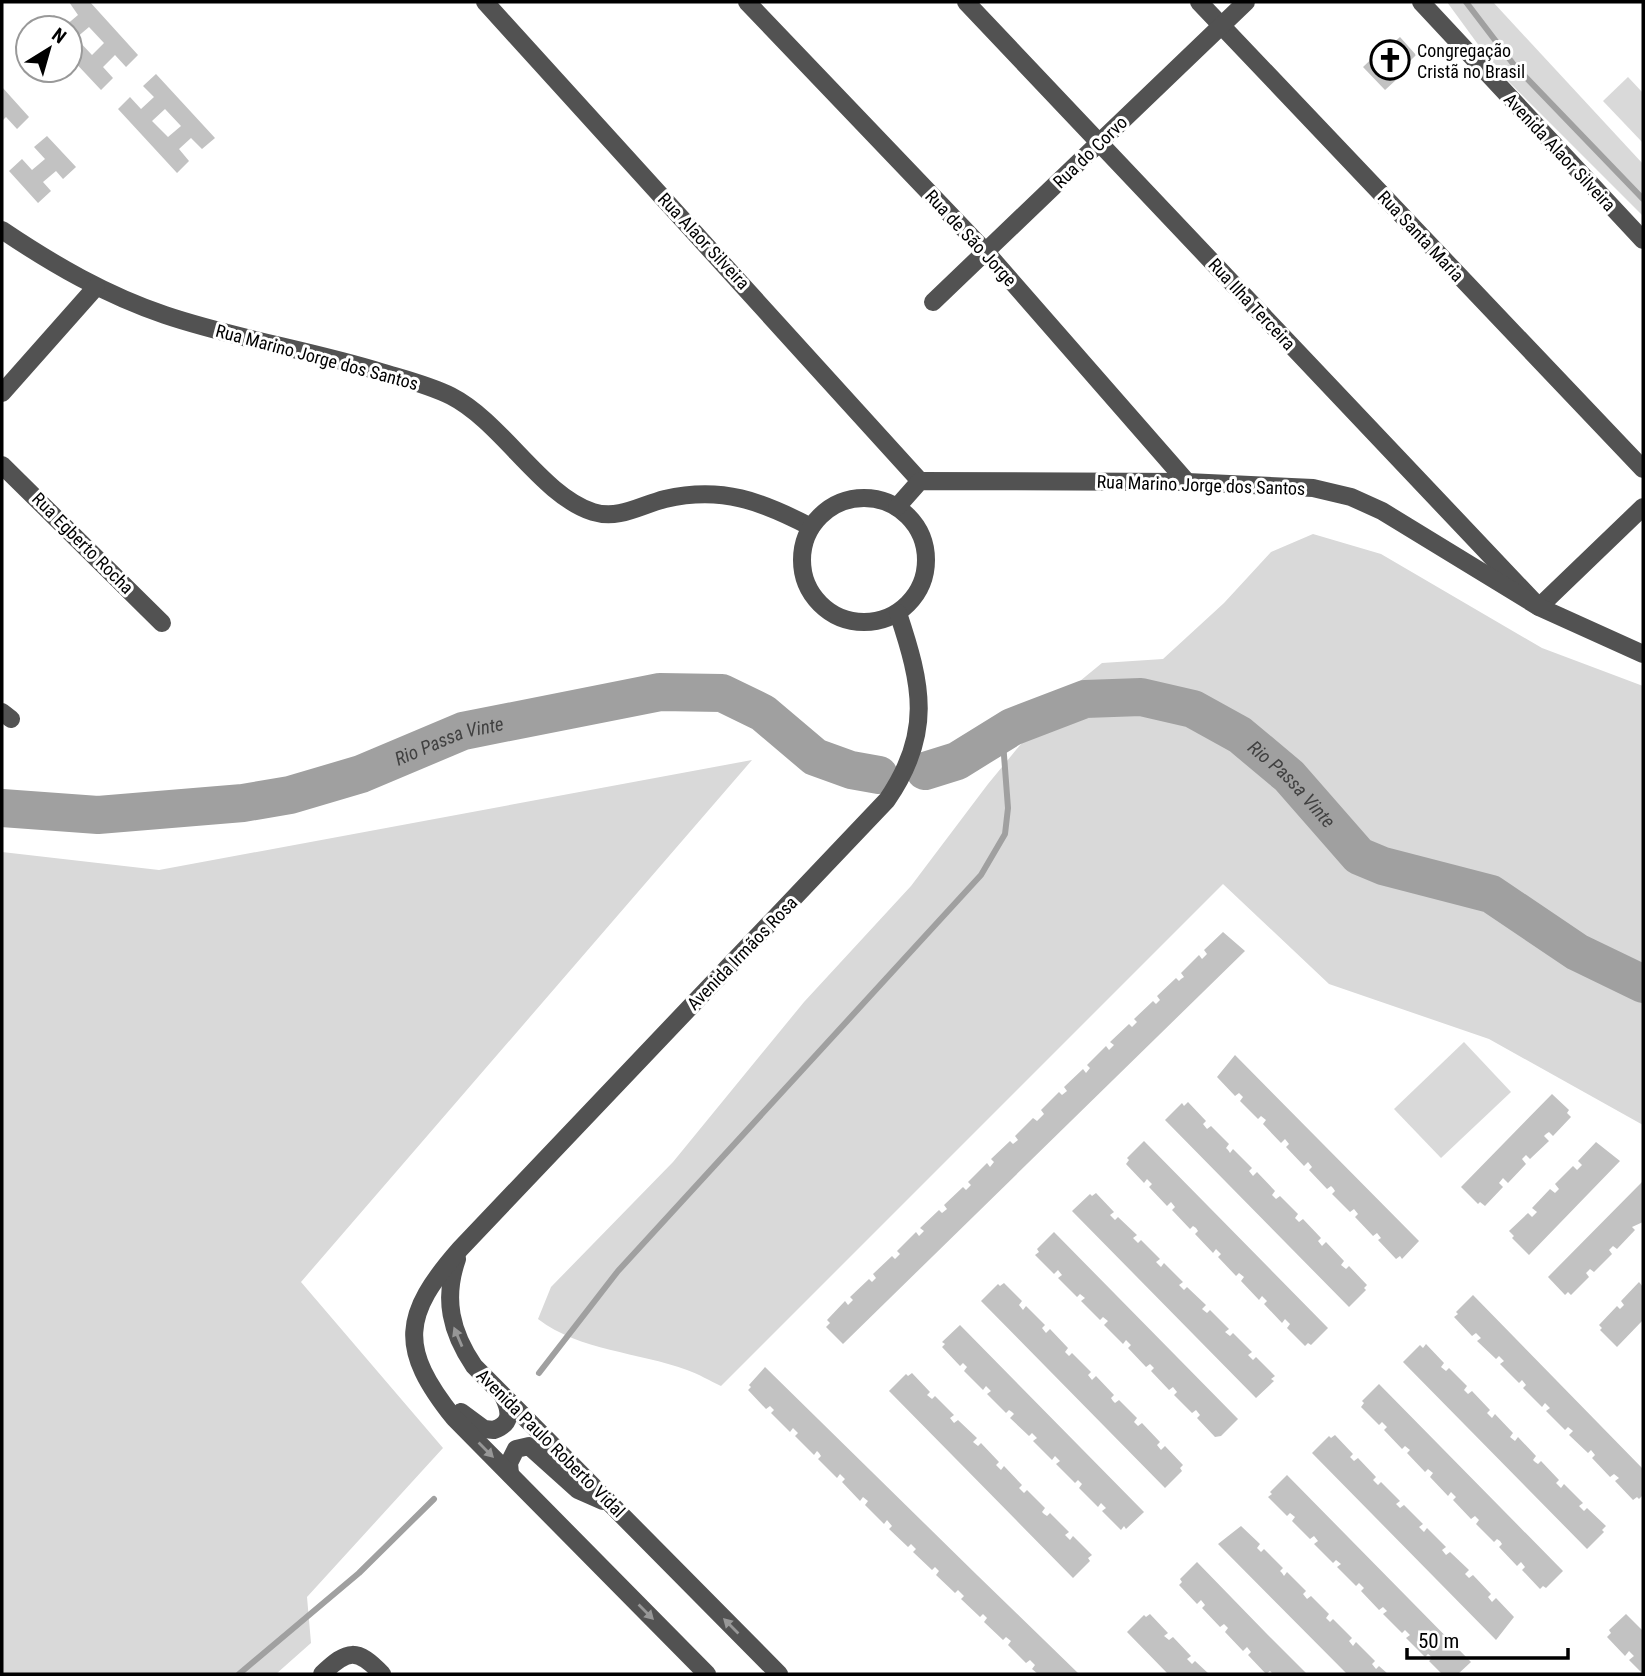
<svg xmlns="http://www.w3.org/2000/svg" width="1645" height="1676" font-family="'Roboto Condensed',sans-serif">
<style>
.green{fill:#d9d9d9}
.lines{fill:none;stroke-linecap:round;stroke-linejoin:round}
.stream{stroke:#a0a0a0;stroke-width:6}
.river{stroke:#a0a0a0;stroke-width:38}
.building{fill:#c2c2c2;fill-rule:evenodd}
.minor{stroke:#525252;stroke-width:18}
.oneway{fill:#979797}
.labels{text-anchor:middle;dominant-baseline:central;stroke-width:6;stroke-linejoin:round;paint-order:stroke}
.poi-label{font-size:18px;fill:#000;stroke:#fff;text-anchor:start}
.street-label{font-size:18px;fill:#000;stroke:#fff}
.water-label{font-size:19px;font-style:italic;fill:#414141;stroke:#fff}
</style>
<rect width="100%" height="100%" fill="#fff"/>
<g class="green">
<polygon points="1447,2 1493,2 1643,164 1643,216 1496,69"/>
<polygon points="1628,77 1643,93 1643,143 1603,101"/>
<path d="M 1313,534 L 1381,554 L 1542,648 L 1643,686 L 1643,1125 L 1489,1039 L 1329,984 L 1223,884 L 721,1386 C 710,1381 699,1374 687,1370 C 638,1352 580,1351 538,1319 L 551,1287 L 673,1162 L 804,1002 L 911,886 L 988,784 L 1058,699 L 1102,663 L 1163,659 L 1224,603 L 1271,552 Z"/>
<polygon points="752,760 301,1282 443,1448 307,1597 311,1643 276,1674 2,1674 2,852 159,870"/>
<polygon points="1464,1042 1511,1092 1441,1158 1394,1109"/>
</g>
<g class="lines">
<g class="stream">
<polyline points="1466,2 1514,65 1643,199"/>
<polyline points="539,1373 618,1271 981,875 1005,834 1008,808 1003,742 1012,727"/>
<polyline points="239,1674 359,1573 434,1499"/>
</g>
<g class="river">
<path id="s1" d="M 925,771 L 957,761 L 1012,727 L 1085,699 L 1141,697 L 1193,709 L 1240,735 L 1289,776 L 1359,856 L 1383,866 L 1491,894 L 1577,952 L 1643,984"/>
<path id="s2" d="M 2,808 L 98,815 L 243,803 L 290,795 L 361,774 L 463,731 L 660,692 L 722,693 L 763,713 L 815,757 L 851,770 L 879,775"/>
</g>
</g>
<g class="building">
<path d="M 69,2 L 90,2 L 138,55 L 126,67 L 115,55 L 103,67 L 113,78 L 101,90 L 70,57 L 70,28 L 42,26 L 54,15 L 65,26 L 78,15 ZM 89,27 L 104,43 L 92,55 L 76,38 Z"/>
<polygon points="1400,37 1416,55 1405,66 1408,69 1385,90 1363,67 1385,46 1388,48"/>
<path d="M 156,74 L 215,138 L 202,149 L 191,138 L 179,149 L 189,161 L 177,173 L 118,109 L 130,97 L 141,109 L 154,97 L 143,86 ZM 165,109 L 181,126 L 168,137 L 152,121 Z"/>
<polygon points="2,87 29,117 17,129 6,117 2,121"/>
<polygon points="47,136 76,167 63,179 56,171 43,182 51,191 38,203 9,171 22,159 32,170 45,159 34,147"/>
<polygon points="1223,932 1245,951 843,1344 826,1327 830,1323 827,1320 845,1301 848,1305 853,1300 850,1297 869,1279 872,1282 876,1278 873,1274 892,1256 895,1259 900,1254 897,1251 916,1232 919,1236 924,1231 920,1228 939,1210 942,1213 947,1209 944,1205 963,1187 966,1190 971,1185 968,1182 987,1163 990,1167 994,1162 991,1159 1010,1141 1013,1144 1018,1140 1015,1136 1033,1118 1037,1121 1044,1114 1041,1110 1059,1092 1062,1095 1067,1091 1064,1087 1083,1069 1086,1073 1090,1068 1087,1065 1106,1046 1109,1050 1114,1045 1110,1042 1129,1024 1132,1027 1137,1022 1134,1019 1153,1001 1156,1004 1160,1000 1157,996 1176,978 1179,981 1181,979 1184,977 1181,973 1199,955 1202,959 1207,954 1204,950"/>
<polygon points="1235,1055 1419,1241 1402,1259 1400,1256 1396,1259 1378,1240 1381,1238 1377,1233 1373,1236 1355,1217 1358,1214 1354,1209 1350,1212 1332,1194 1335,1191 1333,1188 1331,1186 1327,1189 1309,1170 1312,1167 1308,1162 1304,1166 1286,1147 1289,1144 1285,1139 1281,1143 1263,1124 1266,1120 1261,1116 1258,1119 1240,1101 1243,1097 1239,1093 1235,1096 1217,1077"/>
<polygon points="1552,1094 1569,1110 1567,1113 1571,1117 1553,1136 1549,1132 1546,1134 1544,1136 1549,1141 1530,1159 1526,1155 1522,1159 1526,1164 1508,1183 1503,1178 1499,1183 1503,1187 1485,1206 1480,1202 1478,1204 1461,1187"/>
<polygon points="1188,1102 1206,1121 1203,1124 1207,1129 1211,1126 1229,1144 1226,1148 1228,1150 1230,1153 1233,1149 1252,1168 1249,1171 1253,1176 1257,1172 1275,1191 1272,1195 1276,1199 1280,1196 1298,1214 1295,1218 1299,1222 1303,1219 1321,1238 1318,1241 1322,1246 1326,1242 1344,1261 1341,1265 1346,1269 1349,1266 1367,1285 1364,1288 1366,1290 1349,1307 1165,1120 1182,1103 1184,1106"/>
<polygon points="1144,1141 1328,1328 1311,1345 1308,1343 1305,1346 1287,1328 1290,1324 1285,1319 1282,1323 1264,1304 1267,1301 1262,1296 1259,1300 1241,1281 1244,1277 1239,1273 1236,1276 1218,1257 1221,1254 1216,1249 1213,1253 1195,1234 1198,1231 1196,1228 1193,1226 1190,1229 1172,1210 1175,1207 1171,1202 1167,1206 1149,1187 1152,1184 1147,1179 1144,1183 1126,1164 1129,1160 1127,1158"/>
<polygon points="1596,1142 1620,1161 1529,1255 1512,1238 1514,1236 1509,1231 1528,1213 1532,1217 1537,1212 1532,1208 1550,1189 1555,1193 1559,1189 1555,1184 1573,1166 1577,1170 1582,1165 1578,1161"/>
<polygon points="1643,1181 1643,1222 1632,1227 1635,1230 1617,1249 1613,1246 1609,1250 1612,1254 1594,1272 1590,1269 1586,1273 1589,1277 1571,1295 1568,1292 1565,1295 1548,1277"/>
<polygon points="1096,1193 1114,1212 1110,1215 1115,1220 1118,1217 1137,1235 1133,1238 1138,1243 1141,1240 1160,1259 1156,1262 1161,1267 1164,1263 1183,1282 1179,1285 1184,1290 1187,1287 1206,1305 1202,1309 1207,1313 1210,1310 1229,1329 1225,1332 1230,1336 1233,1333 1252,1352 1248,1355 1253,1360 1256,1357 1275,1376 1271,1379 1274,1381 1256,1398 1072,1211 1090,1194 1092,1196"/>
<polygon points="1054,1232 1238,1419 1221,1436 1215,1437 1197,1418 1200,1415 1196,1410 1192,1413 1174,1395 1177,1392 1173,1387 1169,1390 1151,1371 1154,1368 1150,1364 1146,1367 1128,1348 1131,1345 1126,1340 1123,1344 1104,1325 1108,1321 1103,1317 1100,1320 1081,1301 1085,1298 1080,1294 1077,1297 1058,1278 1062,1275 1058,1270 1054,1274 1035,1255 1039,1252 1037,1249"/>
<polygon points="1639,1282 1643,1287 1643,1320 1617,1347 1600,1330 1602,1328 1599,1325 1617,1306 1620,1309 1624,1305 1621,1301"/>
<polygon points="1004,1283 1022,1301 1019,1305 1023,1310 1026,1306 1045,1325 1042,1328 1046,1333 1050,1329 1068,1348 1065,1352 1069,1356 1072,1353 1091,1372 1088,1375 1092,1380 1096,1376 1114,1395 1111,1398 1113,1401 1115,1403 1119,1400 1137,1418 1134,1422 1138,1426 1142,1423 1160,1442 1157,1445 1161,1450 1165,1446 1183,1465 1180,1468 1182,1471 1165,1488 981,1301 998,1284 1000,1286"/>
<polygon points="1473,1295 1643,1469 1643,1495 1639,1499 1637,1497 1633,1500 1615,1481 1619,1478 1614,1474 1610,1477 1592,1458 1595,1455 1591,1450 1588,1453 1569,1435 1573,1431 1568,1427 1565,1430 1546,1411 1550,1408 1545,1403 1542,1407 1523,1388 1526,1385 1522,1380 1519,1383 1500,1364 1504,1361 1499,1356 1496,1359 1477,1341 1481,1338 1476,1333 1472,1336 1454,1317 1458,1314 1456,1312"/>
<polygon points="960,1325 1144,1512 1126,1529 1124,1526 1121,1530 1102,1511 1106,1508 1101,1503 1098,1507 1079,1488 1082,1484 1078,1480 1075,1483 1056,1464 1060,1461 1055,1456 1052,1460 1033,1441 1037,1438 1032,1433 1029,1436 1010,1418 1014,1414 1012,1412 1009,1410 1006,1413 987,1394 991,1391 986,1386 983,1390 964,1371 967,1367 963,1363 960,1366 942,1347 945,1344 942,1342"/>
<polygon points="1426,1344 1444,1363 1441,1367 1446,1371 1449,1368 1467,1386 1464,1390 1468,1394 1472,1391 1490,1410 1487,1413 1492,1418 1495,1414 1513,1433 1510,1437 1515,1441 1518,1437 1536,1456 1533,1460 1535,1462 1538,1464 1541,1461 1559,1480 1556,1483 1561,1488 1564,1484 1583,1503 1579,1506 1584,1511 1587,1508 1606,1526 1602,1530 1604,1532 1587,1549 1403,1362 1420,1345 1423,1348"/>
<polygon points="765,1367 977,1575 1079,1674 1038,1674 1032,1669 1035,1665 1030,1660 1026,1663 1008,1645 1011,1641 1006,1637 1003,1640 984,1622 987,1618 983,1614 980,1617 961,1599 964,1596 958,1590 955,1593 936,1575 939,1571 935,1567 932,1570 913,1552 916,1549 911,1544 908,1547 889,1529 892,1526 887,1520 884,1524 865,1505 868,1501 863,1497 860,1501 842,1482 845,1479 840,1474 837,1478 818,1459 821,1456 819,1453 817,1451 814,1455 795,1436 798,1433 793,1428 790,1432 771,1413 774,1410 770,1406 766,1409 748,1390 751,1387 749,1385"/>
<polygon points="912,1373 930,1392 927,1395 932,1399 935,1396 954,1415 950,1418 954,1423 958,1420 977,1438 973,1442 978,1446 981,1443 999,1462 996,1465 1001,1470 1004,1466 1022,1485 1019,1488 1024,1493 1027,1490 1045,1508 1042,1512 1044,1514 1047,1516 1050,1513 1069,1532 1065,1535 1070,1540 1073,1536 1092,1555 1088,1558 1090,1561 1073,1578 889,1391 906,1374 908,1376"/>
<polygon points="1379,1384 1563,1571 1546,1588 1543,1586 1540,1589 1522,1570 1525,1567 1521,1562 1517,1566 1499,1547 1502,1544 1500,1541 1497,1539 1494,1542 1476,1524 1479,1520 1475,1516 1471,1519 1453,1500 1456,1497 1451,1492 1448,1496 1430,1477 1433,1473 1428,1469 1425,1472 1407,1453 1410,1450 1405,1446 1402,1449 1384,1430 1387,1427 1382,1422 1379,1425 1361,1407 1364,1403 1362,1401"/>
<polygon points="1335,1435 1353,1454 1350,1457 1354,1461 1358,1458 1376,1477 1373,1480 1378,1485 1381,1482 1400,1501 1396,1504 1400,1508 1404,1505 1423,1524 1419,1527 1424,1532 1427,1528 1446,1547 1442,1550 1446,1555 1450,1552 1469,1570 1465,1574 1469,1578 1473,1575 1491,1594 1488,1597 1492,1602 1496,1598 1514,1617 1496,1640 1312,1453 1329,1436 1331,1438"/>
<polygon points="1287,1475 1471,1662 1458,1674 1442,1674 1429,1661 1433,1658 1428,1654 1425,1657 1406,1638 1410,1635 1405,1630 1402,1633 1383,1614 1387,1611 1383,1607 1379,1610 1361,1591 1364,1588 1359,1583 1356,1586 1337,1567 1341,1564 1336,1560 1333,1563 1314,1544 1318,1541 1314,1536 1310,1539 1292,1521 1295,1517 1290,1513 1287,1516 1268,1497 1272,1494 1270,1492"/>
<polygon points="1241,1526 1260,1544 1257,1548 1261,1552 1264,1549 1283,1568 1280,1571 1282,1573 1284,1576 1287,1572 1306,1591 1303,1594 1307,1599 1311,1596 1329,1614 1326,1618 1330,1622 1333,1619 1352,1638 1349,1641 1353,1646 1356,1642 1375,1661 1372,1664 1376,1669 1379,1666 1388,1674 1347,1674 1218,1544"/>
<polygon points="1197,1562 1266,1633 1307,1674 1273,1674 1270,1671 1266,1674 1248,1655 1251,1652 1247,1647 1243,1651 1225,1632 1228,1628 1224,1624 1220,1627 1202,1608 1205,1605 1201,1600 1197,1604 1179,1585 1182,1582 1180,1579"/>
<polygon points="1150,1614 1168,1633 1164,1636 1169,1640 1173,1637 1191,1656 1187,1659 1192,1664 1195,1661 1209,1674 1168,1674 1127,1632 1144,1615 1146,1617"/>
<polygon points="1626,1614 1643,1631 1643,1674 1629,1660 1634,1656 1629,1651 1625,1656 1607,1637 1611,1633 1609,1630"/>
</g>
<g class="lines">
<g class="minor">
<polyline points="485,2 920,481"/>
<polyline points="747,2 986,252 1187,482"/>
<polyline points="966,2 1539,607 1643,507"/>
<polyline points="1199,2 1643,469"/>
<polyline points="1421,2 1643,240"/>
<path d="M 2,230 C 54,265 106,295 165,315 C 236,339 310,350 381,372 C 404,379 429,385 451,396 C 502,422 542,496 593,512 C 619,520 641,505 665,499 C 722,486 761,501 811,527"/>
<polyline points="933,302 1246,2"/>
<polyline points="2,393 96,287"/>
<polyline points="2,465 162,623"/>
<circle cx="864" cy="560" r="62"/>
<polyline points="897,507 920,481 1187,482 1313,488 1351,497 1382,511 1539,607 1643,654"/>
<polyline points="2,712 11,719"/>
<path d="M 457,1259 C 443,1299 451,1332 474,1366 L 779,1674"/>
<path d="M 461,1412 L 484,1429 L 494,1430 C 511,1424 511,1413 504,1398"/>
<polyline points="510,1474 509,1463 516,1449 529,1446 578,1490 603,1501"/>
<path d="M 322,1674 C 348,1649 357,1648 382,1674"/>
<path d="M 707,1674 L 454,1418 C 398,1348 402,1315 460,1249 L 887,800 C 933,733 922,685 898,613"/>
</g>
</g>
<defs><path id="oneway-solid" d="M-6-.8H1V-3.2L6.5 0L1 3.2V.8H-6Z" transform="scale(1.75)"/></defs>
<g class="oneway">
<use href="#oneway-solid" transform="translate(458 1337) rotate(-113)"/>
<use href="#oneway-solid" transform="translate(486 1450) rotate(45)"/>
<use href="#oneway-solid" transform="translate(646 1612) rotate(45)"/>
<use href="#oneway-solid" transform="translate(731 1626) rotate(-135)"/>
</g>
<defs>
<g id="church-ring" transform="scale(2.0125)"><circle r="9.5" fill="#fff" stroke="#000" stroke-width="1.5"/><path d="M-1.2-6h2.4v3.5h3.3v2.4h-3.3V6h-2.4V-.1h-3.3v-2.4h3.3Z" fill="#000"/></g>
</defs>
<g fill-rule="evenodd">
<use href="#church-ring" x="1390" y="60"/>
</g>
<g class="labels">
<g class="poi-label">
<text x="1417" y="50">Congregação<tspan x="1417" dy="21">Cristã no Brasil</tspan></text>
</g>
<g class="street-label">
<text transform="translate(1090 152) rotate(-44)">Rua do Corvo</text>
<text transform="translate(1560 152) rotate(47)">Avenida Alaor Silveira</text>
<text transform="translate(1421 236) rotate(47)">Rua Santa Maria</text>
<text transform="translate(971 238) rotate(47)">Rua de São Jorge</text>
<text transform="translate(704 241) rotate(47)">Rua Alaor Silveira</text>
<text transform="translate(1252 304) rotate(47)">Rua Ilha Terceira</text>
<text transform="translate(317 357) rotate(15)">Rua Marino Jorge dos Santos</text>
<text transform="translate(1201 485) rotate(2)">Rua Marino Jorge dos Santos</text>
<text transform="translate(83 543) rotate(45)">Rua Egberto Rocha</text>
<text transform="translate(742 953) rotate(-46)">Avenida Irmãos Rosa</text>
<text transform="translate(551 1443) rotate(45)">Avenida Paulo Roberto Vidal</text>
</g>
<g class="water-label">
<text stroke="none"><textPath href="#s2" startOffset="458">Rio Passa Vinte</textPath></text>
<text stroke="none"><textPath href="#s1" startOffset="411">Rio Passa Vinte</textPath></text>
</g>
</g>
<rect width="1645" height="1676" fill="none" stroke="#000000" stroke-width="7"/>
<g transform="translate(49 49) rotate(37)"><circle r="33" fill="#ffffff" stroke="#999999" stroke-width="2"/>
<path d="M0-5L12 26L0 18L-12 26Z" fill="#000000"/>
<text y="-10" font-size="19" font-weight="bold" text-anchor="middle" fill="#000000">N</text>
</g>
<path d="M1407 1648v10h161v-10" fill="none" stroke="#000000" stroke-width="3.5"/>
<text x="1418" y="1648" font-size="21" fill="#000000" stroke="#ffffff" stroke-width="5" paint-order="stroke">50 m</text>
</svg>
